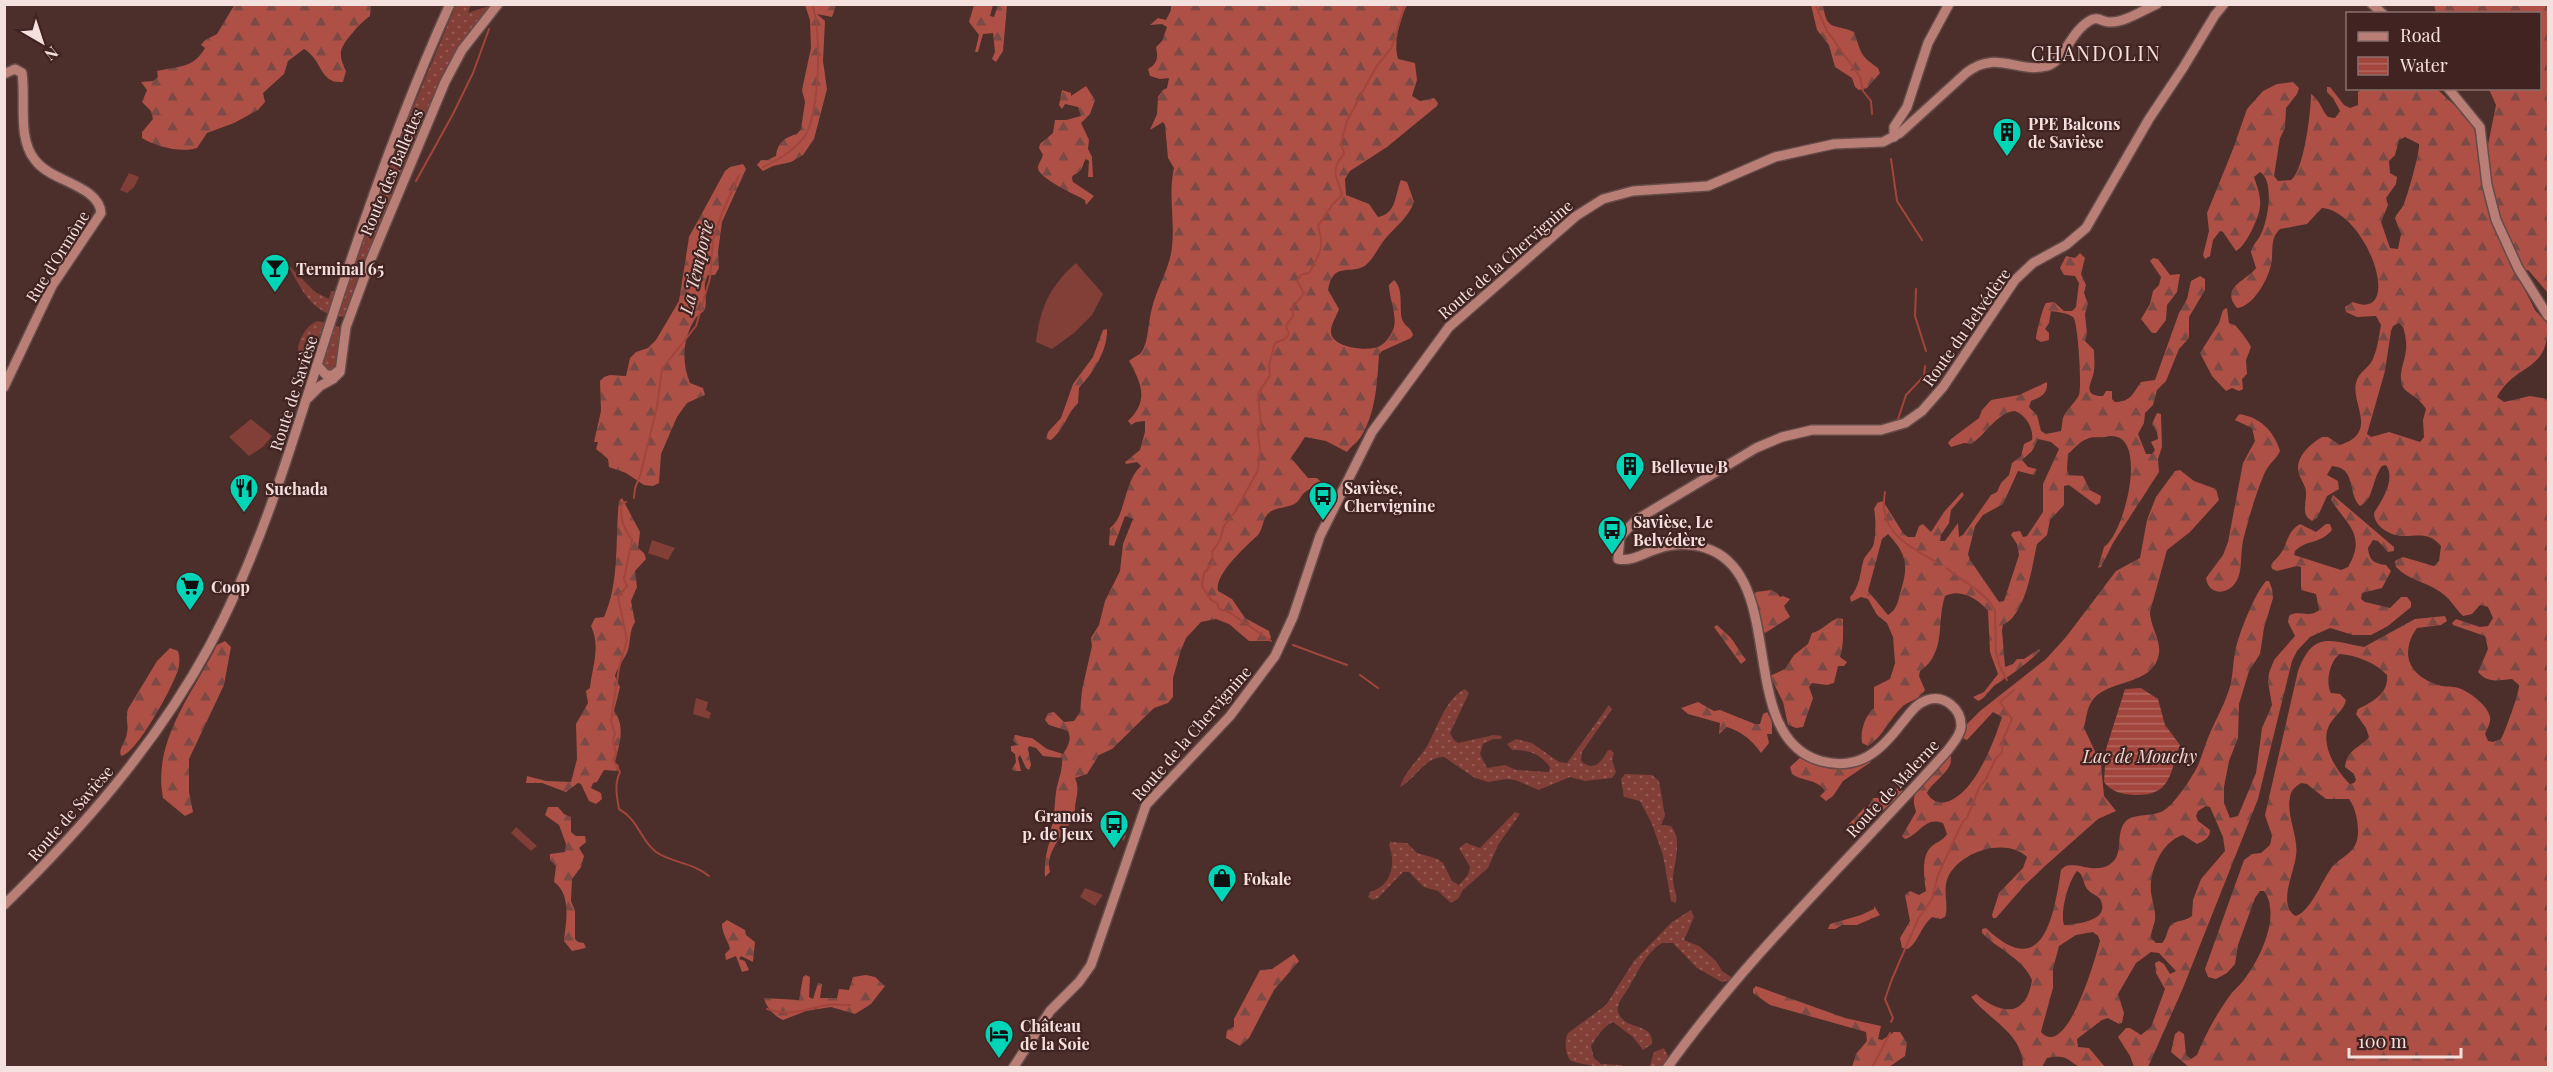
<svg xmlns="http://www.w3.org/2000/svg" width="2553" height="1072" font-family="'Playfair Display',serif">
<style>
.grass{fill:url(#grass-dots)}
.forest{fill:url(#forest-firs);fill-rule:evenodd}
.garden{fill:#823f37}
.water{fill:url(#water-rules)}
.lines{fill:none;stroke-linecap:round;stroke-linejoin:round}
.stream{stroke:#a2453c;stroke-width:2}
.secondary-casing{stroke:#644b48;stroke-width:12}
.secondary{stroke:#b97e76;stroke-width:9}
.labels{text-anchor:middle;dominant-baseline:central;stroke-width:4.5;stroke-linejoin:round;paint-order:stroke}
.poi-label{font-size:16px;font-weight:bold;fill:#f4e0dd;stroke:#412421;text-anchor:start}
.street-label{font-size:16px;fill:#f4e0dd;stroke:#412421}
.water-label{font-size:18px;font-style:italic;fill:#f0d5d1;stroke:#412421}
.quarter-label{font-size:20px;letter-spacing:1.5px;fill:#f4e0dd;stroke:#412421}
</style>
<defs>
<pattern id="grass-dots" width="8" height="8" patternUnits="userSpaceOnUse" patternTransform="scale(1.5)"><rect width="8" height="8" fill="#823f37"/><path d="M2 2h.1M6 6h.1" fill="none" stroke="#945a54" stroke-width="1.8" stroke-linecap="round"/></pattern>
<pattern id="forest-firs" width="22" height="20" patternUnits="userSpaceOnUse" patternTransform="scale(1.5)"><rect width="22" height="20" fill="#ae5046"/><path d="M5 1l3.5 6h-7zM16 11l3.5 6h-7z" fill="#7c4a44"/></pattern>
<pattern id="water-rules" width="6" height="5" patternUnits="userSpaceOnUse" patternTransform="scale(1.5)"><rect width="6" height="5" fill="#a2453c"/><path d="M0 2.5h6" fill="none" stroke="#b46861"/></pattern>
</defs>
<rect width="100%" height="100%" fill="#4c2e2a"/>
<g class="grass">
<polygon points="456,5 471,5 468,13 491,5 460,47 347,313 343,317 337,316 393,155"/>
<path d="M 288,265 L 315,292 L 329,299 L 331,291 L 336,291 L 329,314 C 308,306 298,283 288,265 Z"/>
<path d="M 317,321 L 325,323 L 314,349 L 307,355 L 298,351 C 298,339 306,326 317,321 Z"/>
<polygon points="334,325 339,327 341,337 336,368 331,373 323,369 322,364"/>
<path d="M 1465,689 L 1469,693 L 1450,733 L 1454,740 L 1458,743 L 1494,735 L 1502,736 L 1501,739 L 1493,739 L 1483,744 L 1480,754 L 1487,768 L 1505,765 L 1516,770 L 1549,772 L 1550,767 C 1539,753 1529,750 1512,750 L 1507,744 L 1516,739 L 1532,743 L 1559,762 L 1567,763 L 1609,705 L 1612,709 L 1582,752 L 1581,761 C 1594,773 1602,761 1608,750 L 1611,750 L 1614,753 L 1612,760 L 1616,772 L 1612,778 L 1585,781 L 1570,777 L 1539,790 L 1515,780 L 1507,779 L 1488,782 L 1475,778 L 1444,757 C 1425,756 1414,781 1400,787 C 1404,773 1417,761 1426,748 C 1436,731 1446,697 1465,689 Z"/>
<path d="M 1625,774 L 1652,775 L 1659,781 L 1665,816 L 1661,825 L 1671,826 C 1683,840 1674,863 1673,879 C 1673,888 1678,895 1676,903 L 1671,901 L 1663,855 L 1652,824 L 1640,801 L 1624,797 L 1621,779 Z"/>
<path d="M 1515,812 L 1520,814 L 1498,845 L 1488,868 L 1463,890 L 1458,899 L 1451,903 L 1438,891 L 1424,887 L 1409,872 L 1403,872 L 1378,898 L 1373,900 L 1368,897 L 1370,892 C 1392,886 1396,863 1389,845 L 1390,842 L 1407,843 L 1417,853 L 1438,859 L 1443,863 L 1452,881 L 1459,885 L 1468,875 L 1470,867 L 1459,848 L 1466,843 L 1480,848 Z"/>
<polygon points="1115,815 1129,823 1124,841 1104,830"/>
<path d="M 1691,910 L 1694,917 L 1684,940 L 1699,946 L 1716,961 L 1722,971 L 1731,977 L 1730,980 L 1722,982 L 1697,968 L 1673,943 L 1662,943 C 1645,954 1639,970 1629,987 C 1624,996 1613,1006 1620,1016 C 1628,1030 1654,1023 1652,1044 L 1643,1050 L 1633,1037 L 1613,1022 C 1603,1026 1597,1037 1591,1046 L 1594,1058 L 1601,1064 L 1621,1065 L 1624,1067 C 1604,1068 1589,1066 1571,1061 C 1565,1055 1564,1041 1568,1033 L 1606,1005 L 1634,961 L 1672,922 Z"/>
<polygon points="1664,1048 1668,1056 1663,1067 1649,1068 1654,1052"/>
</g>
<g class="forest">
<path d="M 235,4 L 371,5 L 370,16 C 361,22 343,42 341,51 C 340,58 343,65 346,71 L 343,82 C 319,84 323,60 304,49 L 288,61 L 284,74 L 263,93 L 265,102 L 258,110 L 234,123 L 207,133 L 197,148 C 181,153 157,147 142,138 L 142,132 L 153,119 L 151,111 L 142,102 L 147,90 L 141,82 L 153,81 L 158,77 L 157,71 C 178,66 193,69 205,48 L 201,45 L 205,40 L 217,34 Z"/>
<path d="M 805,5 L 836,5 L 832,17 L 817,14 L 825,21 L 823,61 L 827,89 L 814,139 L 803,155 L 791,162 L 773,166 L 763,171 L 757,165 L 761,160 L 767,160 L 776,156 C 777,143 785,137 797,134 L 801,129 L 805,102 L 802,90 L 811,48 L 810,20 Z"/>
<polygon points="974,5 993,5 990,16 994,17 998,5 1007,5 1003,51 996,62 992,59 995,52 993,33 983,34 978,52 975,52 979,35 969,22"/>
<path d="M 1171,5 L 1407,5 C 1400,19 1393,43 1398,59 L 1415,63 L 1417,80 L 1412,96 L 1420,101 L 1434,98 L 1438,103 L 1437,106 L 1387,147 L 1350,171 L 1345,179 L 1346,195 L 1369,204 L 1378,217 C 1397,214 1395,193 1401,180 L 1407,182 L 1414,202 C 1408,218 1396,226 1385,239 C 1379,246 1374,258 1366,265 C 1351,276 1333,260 1328,290 L 1339,309 C 1337,316 1328,328 1332,336 C 1337,348 1370,352 1380,346 C 1386,343 1392,334 1394,327 C 1397,314 1389,298 1389,285 L 1394,280 C 1404,289 1399,307 1402,319 C 1404,326 1411,327 1413,335 L 1411,338 L 1382,351 L 1379,355 C 1377,383 1376,414 1360,438 C 1356,444 1351,446 1347,452 L 1326,441 L 1305,437 L 1291,458 L 1308,478 L 1317,478 L 1322,483 C 1316,487 1310,488 1305,492 C 1301,495 1300,500 1296,503 C 1288,508 1277,507 1270,512 C 1262,517 1264,529 1257,536 C 1245,547 1214,575 1218,591 L 1232,599 L 1245,618 L 1269,631 L 1271,638 L 1268,641 L 1249,641 L 1229,624 L 1216,619 L 1201,622 L 1186,638 L 1181,650 L 1173,678 L 1173,697 L 1168,703 L 1154,708 L 1112,749 L 1099,755 L 1087,774 L 1075,778 C 1081,790 1074,801 1075,813 C 1067,833 1044,850 1050,872 L 1045,877 C 1044,864 1046,851 1051,838 L 1049,835 C 1055,820 1054,807 1056,792 C 1058,780 1063,770 1062,758 L 1043,756 L 1036,748 L 1029,746 L 1028,749 L 1031,765 L 1029,770 L 1026,768 L 1020,755 L 1018,758 L 1021,771 L 1014,771 L 1012,769 L 1016,762 L 1015,754 L 1011,751 L 1011,746 L 1017,745 L 1013,740 L 1015,735 C 1019,735 1025,738 1032,738 L 1047,749 L 1063,754 C 1068,747 1072,739 1068,731 L 1049,725 L 1045,720 L 1048,713 L 1054,712 L 1064,722 L 1074,721 L 1080,712 L 1082,690 L 1092,646 L 1091,638 L 1099,625 L 1105,601 L 1120,571 L 1123,544 L 1133,519 L 1125,516 L 1114,546 L 1109,545 L 1110,528 C 1126,517 1123,482 1141,466 L 1137,462 L 1126,464 L 1125,462 L 1140,450 L 1145,432 L 1145,421 L 1136,422 L 1131,425 L 1128,421 C 1149,401 1142,384 1129,361 C 1132,358 1139,355 1141,353 C 1149,342 1148,321 1152,308 C 1157,287 1170,268 1172,247 C 1175,220 1168,194 1174,168 L 1168,158 L 1165,125 L 1163,122 L 1150,130 L 1157,114 L 1158,97 L 1163,90 L 1167,88 L 1169,78 L 1160,79 L 1150,76 L 1148,69 C 1158,63 1158,58 1156,47 L 1162,41 L 1167,27 L 1162,24 L 1150,25 L 1158,18 L 1166,20 L 1171,10 Z"/>
<path d="M 1811,5 L 1823,5 C 1827,32 1833,23 1854,32 C 1862,53 1858,54 1878,68 L 1880,73 L 1867,88 L 1859,90 L 1855,87 L 1852,78 L 1835,67 L 1829,45 L 1817,30 Z"/>
<path d="M 2434,5 L 2548,5 L 2548,293 L 2528,270 L 2517,274 L 2535,310 L 2548,324 C 2548,374 2517,361 2497,397 L 2504,402 L 2530,396 L 2548,399 L 2548,1067 L 2190,1068 L 2171,1052 L 2175,1034 L 2179,1031 L 2184,1034 L 2186,1055 L 2191,1059 L 2197,1055 C 2205,1035 2216,1015 2228,998 C 2233,990 2241,985 2246,977 C 2261,957 2281,914 2264,891 L 2260,891 L 2255,898 L 2238,945 L 2235,964 L 2227,973 L 2216,979 L 2208,977 L 2205,969 L 2244,860 L 2252,854 L 2261,853 L 2270,845 L 2272,836 L 2265,815 L 2298,671 C 2313,631 2329,640 2364,647 L 2415,619 L 2445,616 L 2447,621 L 2441,625 L 2417,628 C 2411,636 2408,644 2408,654 C 2409,672 2426,682 2442,686 C 2448,687 2455,686 2461,689 C 2471,693 2488,706 2490,717 C 2491,723 2487,729 2485,734 L 2488,741 L 2493,742 L 2501,739 C 2505,732 2520,691 2519,685 L 2512,679 C 2497,680 2489,684 2478,672 L 2488,649 L 2485,636 L 2453,625 L 2452,623 L 2456,619 L 2480,627 L 2488,626 L 2493,618 L 2488,607 L 2480,605 L 2472,614 L 2463,616 C 2454,607 2450,598 2439,591 C 2424,581 2410,581 2396,567 L 2395,561 L 2403,557 L 2434,566 L 2439,561 L 2441,546 C 2423,524 2406,546 2383,529 C 2378,525 2374,520 2374,513 C 2382,500 2396,479 2386,465 L 2382,466 C 2372,478 2374,500 2360,506 C 2347,493 2357,468 2332,466 L 2327,475 L 2338,481 L 2339,489 L 2327,496 L 2317,518 L 2312,521 C 2300,515 2307,502 2306,491 C 2305,485 2301,480 2299,474 C 2294,458 2310,444 2322,437 L 2328,437 L 2340,445 C 2381,432 2348,401 2357,380 C 2359,373 2368,368 2372,361 C 2377,351 2379,337 2381,325 L 2376,316 L 2357,317 L 2346,312 L 2345,307 L 2353,302 C 2405,323 2368,212 2322,208 L 2307,224 L 2280,229 C 2269,239 2274,252 2271,265 C 2268,279 2253,307 2237,308 C 2219,287 2248,280 2256,268 L 2251,252 C 2252,245 2257,242 2260,236 C 2268,222 2275,181 2260,172 L 2254,177 C 2257,186 2261,196 2260,206 C 2260,216 2245,248 2236,251 L 2223,232 L 2220,231 L 2213,240 L 2210,256 L 2205,259 L 2203,255 L 2209,231 L 2207,213 L 2233,149 L 2247,109 L 2263,91 L 2277,84 L 2293,82 L 2299,88 L 2297,94 L 2286,108 L 2285,128 L 2280,138 L 2274,176 L 2278,181 L 2291,180 C 2304,171 2311,111 2311,94 C 2320,100 2321,109 2328,117 L 2335,118 L 2340,111 L 2333,98 L 2327,92 L 2327,87 L 2330,87 L 2344,105 L 2350,108 L 2358,105 L 2358,92 L 2362,89 L 2437,89 L 2477,126 L 2478,152 L 2487,150 L 2496,105 L 2489,89 L 2540,88 L 2540,14 L 2436,13 ZM 2405,137 L 2419,144 C 2420,152 2407,198 2403,206 C 2400,211 2397,213 2395,218 L 2401,234 L 2398,249 L 2390,248 L 2381,222 L 2388,205 L 2386,198 L 2396,184 L 2397,177 L 2390,173 L 2389,161 L 2395,155 L 2399,140 ZM 2399,323 L 2403,327 C 2405,333 2407,343 2406,350 C 2405,361 2397,377 2403,387 C 2407,394 2418,396 2426,409 L 2423,420 L 2424,437 L 2420,442 L 2389,432 L 2371,437 L 2367,434 L 2385,371 L 2391,331 L 2393,326 ZM 2340,654 C 2356,655 2376,663 2387,675 C 2389,694 2372,702 2358,709 L 2356,714 L 2366,728 L 2369,737 C 2359,749 2347,749 2345,767 L 2354,774 L 2356,780 L 2354,783 L 2350,784 C 2337,772 2321,746 2328,728 C 2332,717 2344,711 2346,700 L 2340,694 L 2331,693 C 2325,683 2330,660 2340,654 ZM 2301,783 L 2307,784 L 2326,799 L 2349,799 C 2356,808 2360,828 2357,840 C 2354,853 2340,858 2332,867 C 2322,880 2311,911 2296,916 C 2277,906 2294,873 2296,856 C 2299,837 2286,816 2290,797 C 2291,790 2296,786 2301,783 Z"/>
<path d="M 1086,86 L 1095,100 L 1090,114 L 1081,123 L 1089,140 L 1088,149 L 1092,157 L 1093,177 L 1088,177 L 1089,161 L 1086,159 C 1083,163 1083,167 1081,170 C 1076,176 1070,173 1073,182 L 1094,196 L 1086,205 L 1085,200 C 1076,195 1038,178 1038,168 C 1038,164 1042,159 1043,155 L 1039,148 L 1040,144 L 1053,133 L 1055,120 L 1066,120 L 1081,116 L 1078,107 L 1065,104 L 1062,109 L 1059,105 L 1062,90 L 1071,93 L 1071,96 Z"/>
<path d="M 743,164 L 746,169 L 722,222 L 718,252 L 719,268 L 715,275 L 708,275 C 701,287 708,296 705,309 C 702,314 698,314 695,319 C 683,338 681,362 690,383 L 703,388 L 705,395 L 687,403 L 677,417 L 661,454 L 659,483 L 653,486 L 644,485 L 626,473 L 609,467 L 608,459 L 596,449 L 598,442 L 594,442 L 601,411 L 600,381 L 604,377 L 610,375 L 626,376 L 630,358 L 636,352 L 648,348 L 656,340 L 679,301 L 689,237 L 725,171 L 730,167 Z"/>
<path d="M 2080,253 L 2085,258 L 2081,274 L 2086,285 L 2084,293 L 2088,304 L 2085,314 L 2087,334 L 2085,341 L 2094,350 C 2094,356 2095,365 2094,371 C 2093,381 2080,396 2103,396 L 2106,391 L 2112,391 L 2112,399 L 2115,402 C 2131,402 2133,393 2141,382 L 2155,380 L 2179,313 L 2187,299 L 2191,281 L 2200,276 L 2205,279 L 2205,290 L 2189,317 L 2189,338 L 2179,349 L 2166,381 L 2157,390 L 2153,405 L 2145,413 L 2144,423 L 2138,434 L 2146,454 L 2152,454 L 2155,450 L 2151,442 L 2158,439 L 2157,432 L 2152,424 L 2157,413 L 2161,414 L 2162,447 L 2158,459 L 2159,472 L 2113,543 L 2101,567 L 2098,568 L 2104,547 C 2125,534 2152,425 2105,437 C 2099,438 2093,436 2087,439 C 2080,441 2074,449 2068,454 L 2067,470 L 2069,475 L 2083,476 L 2090,490 L 2101,496 L 2100,503 L 2096,505 L 2069,485 L 2064,486 L 2064,505 L 2050,520 L 2047,535 L 2037,544 C 2032,567 2026,614 2003,625 L 2002,630 L 2005,667 L 2013,664 L 2017,659 L 2024,659 L 2039,649 L 2040,651 C 2026,664 2012,675 1995,685 C 1989,690 1986,698 1978,701 L 1973,697 L 1984,692 L 1998,674 L 1990,652 L 1988,611 C 1978,599 1961,588 1945,596 C 1936,622 1947,653 1920,671 L 1919,676 L 1925,690 C 1917,702 1911,699 1902,707 C 1890,718 1883,737 1868,746 L 1862,743 C 1860,731 1865,716 1874,708 L 1874,687 L 1890,679 L 1895,663 L 1893,637 L 1887,623 L 1877,615 L 1868,599 L 1861,597 L 1851,602 L 1850,597 C 1859,588 1860,574 1863,562 C 1864,556 1870,552 1873,546 C 1876,538 1876,518 1874,509 L 1877,503 L 1883,501 L 1903,533 L 1908,537 L 1915,537 L 1919,526 L 1923,524 L 1931,532 L 1944,512 L 1962,492 L 1964,495 L 1951,510 L 1949,523 L 1941,535 L 1940,541 L 1945,541 L 1958,523 L 1959,537 L 1963,535 L 1991,495 L 1997,492 L 2001,483 L 2009,475 L 2012,463 L 2021,456 L 2024,444 L 2032,440 C 2034,429 2026,415 2015,411 C 1996,413 1987,434 1971,444 L 1964,443 L 1951,447 L 1948,443 L 1951,439 L 1979,418 L 1982,410 L 1991,400 L 2019,395 L 2047,382 C 2048,394 2041,397 2031,401 L 2029,407 L 2037,415 L 2041,431 L 2046,434 L 2061,431 C 2062,427 2062,422 2063,418 C 2066,410 2075,403 2079,395 C 2082,386 2078,321 2073,317 C 2068,313 2057,312 2051,311 L 2049,323 L 2045,329 L 2049,333 L 2049,340 L 2041,342 L 2036,339 C 2036,334 2043,306 2046,303 L 2054,302 L 2064,311 L 2072,311 L 2076,307 L 2079,283 L 2075,276 L 2064,275 L 2060,268 L 2066,256 L 2075,258 ZM 2038,439 L 2051,442 L 2059,449 L 2043,484 L 2043,512 L 2027,536 L 2023,537 L 2020,531 L 2013,532 L 2011,535 L 2017,544 L 2019,555 L 2004,601 L 1999,602 L 1970,560 L 1968,554 L 1975,526 L 1983,515 L 2003,504 L 2018,471 L 2034,475 L 2037,469 L 2028,467 L 2022,460 L 2032,451 ZM 1888,534 C 1906,553 1909,565 1901,590 C 1898,600 1898,609 1888,615 L 1868,591 L 1882,539 Z"/>
<polygon points="2153,258 2158,259 2170,275 2180,274 2177,292 2167,305 2166,320 2156,333 2152,333 2141,319 2150,304 2153,291 2159,285 2161,277 2150,261"/>
<path d="M 2227,308 L 2229,323 L 2235,325 C 2241,332 2247,339 2251,347 L 2246,360 L 2247,374 L 2242,379 L 2243,389 L 2239,391 L 2232,388 L 2226,391 L 2212,376 L 2200,353 L 2219,323 L 2223,310 Z"/>
<path d="M 1107,329 C 1108,350 1093,373 1079,388 L 1078,403 C 1065,416 1067,426 1051,440 L 1046,439 L 1048,432 L 1061,418 L 1073,384 L 1093,357 L 1103,330 Z"/>
<path d="M 2239,414 C 2260,417 2274,431 2280,451 C 2277,458 2271,462 2267,469 C 2259,482 2247,524 2243,541 C 2240,553 2243,571 2236,582 C 2227,596 2208,595 2206,578 L 2223,555 L 2228,542 L 2243,463 L 2255,441 L 2252,428 L 2235,420 Z"/>
<path d="M 2180,470 L 2194,481 L 2216,489 L 2219,500 L 2190,532 L 2167,550 L 2150,612 C 2150,626 2161,640 2159,653 C 2154,687 2108,678 2092,701 C 2087,708 2086,719 2084,728 L 2101,764 L 2104,796 L 2116,811 L 2098,819 L 2045,866 L 2024,886 L 1996,918 L 1993,918 L 1992,915 L 1999,893 L 2023,868 L 2027,857 C 2006,836 1956,852 1947,880 C 1943,892 1949,907 1945,917 L 1940,919 L 1932,917 C 1921,926 1919,941 1908,949 L 1902,948 L 1900,938 L 1910,921 L 1905,895 L 1910,891 L 1919,895 L 1926,891 C 1924,879 1921,856 1931,847 C 1936,842 1943,841 1947,834 L 1943,823 C 1925,816 1920,834 1905,839 L 1902,836 L 1916,812 C 1915,807 1913,802 1914,798 C 1916,782 1939,765 1950,753 C 1957,769 1933,780 1927,793 C 1931,800 1938,804 1946,802 C 1974,795 1994,742 2002,717 L 1993,712 L 1967,740 L 1960,737 L 1967,724 L 1980,711 L 2046,659 L 2066,637 L 2116,571 L 2140,558 L 2147,520 L 2156,497 L 2175,471 Z"/>
<path d="M 2333,495 L 2394,547 L 2394,551 L 2388,552 L 2378,541 L 2373,540 L 2368,548 C 2369,560 2374,564 2386,565 L 2391,571 L 2382,588 L 2362,593 L 2361,599 L 2365,602 L 2390,608 L 2401,597 L 2407,597 L 2411,602 L 2411,607 L 2388,626 L 2371,635 L 2353,635 L 2330,628 L 2310,637 L 2297,651 L 2292,661 L 2258,799 L 2183,988 L 2148,1067 L 2134,1067 L 2130,1056 L 2118,1037 L 2126,1028 L 2130,1028 L 2141,1035 L 2151,1027 L 2165,989 L 2156,973 L 2155,963 L 2159,961 L 2164,964 L 2170,974 L 2176,971 L 2159,953 L 2151,952 L 2136,963 L 2118,994 L 2124,1013 L 2122,1023 L 2119,1024 L 2108,1018 L 2102,1020 L 2077,1039 L 2078,1047 L 2089,1048 L 2105,1067 C 2098,1068 2090,1069 2084,1068 C 2068,1064 2071,1053 2047,1058 L 2042,1067 L 2023,1067 C 2023,1033 1990,1021 1971,997 L 1976,994 C 2001,1015 2026,1018 2032,980 C 2023,959 1998,949 1982,933 L 1982,929 L 1986,928 C 2044,984 2054,914 2061,870 C 2071,857 2089,874 2107,866 C 2126,857 2114,836 2125,822 C 2132,813 2152,817 2163,811 C 2174,804 2185,787 2192,776 C 2200,765 2203,750 2208,738 C 2215,720 2226,703 2231,683 C 2233,673 2233,662 2235,652 C 2239,633 2254,595 2266,581 L 2269,581 L 2272,589 L 2273,598 L 2264,628 L 2260,654 L 2249,671 L 2239,704 L 2238,738 L 2229,761 L 2224,787 L 2224,803 L 2230,818 L 2238,816 L 2256,773 L 2262,728 L 2272,705 L 2268,682 L 2269,673 L 2274,660 L 2295,636 L 2288,622 L 2289,616 C 2299,609 2309,619 2319,610 L 2316,594 L 2301,590 L 2301,567 L 2297,566 L 2277,571 L 2272,569 L 2271,565 C 2274,560 2278,558 2281,553 C 2288,542 2287,532 2300,524 L 2316,532 L 2326,524 L 2330,524 L 2332,530 C 2319,545 2307,539 2295,551 L 2294,555 L 2341,570 L 2348,567 C 2367,535 2347,525 2331,500 ZM 2206,806 L 2210,807 L 2223,837 L 2225,851 L 2201,879 L 2193,900 L 2192,916 C 2186,921 2178,920 2172,924 C 2166,929 2168,937 2162,943 L 2156,943 L 2151,938 C 2151,931 2154,926 2155,920 C 2156,910 2152,901 2151,892 C 2149,871 2162,841 2183,835 L 2197,844 C 2204,841 2210,838 2210,830 L 2198,821 L 2196,816 L 2198,811 ZM 2077,871 C 2085,875 2082,885 2089,891 C 2092,894 2097,895 2100,899 C 2112,921 2076,924 2064,925 C 2060,912 2068,882 2077,871 ZM 2093,932 L 2098,936 L 2100,941 C 2096,956 2067,1061 2041,1032 L 2042,1028 L 2053,988 L 2053,969 L 2059,946 L 2076,935 Z"/>
<path d="M 622,498 L 640,532 L 638,548 L 644,553 L 646,559 L 635,571 L 637,587 L 631,601 L 635,622 C 629,631 631,640 628,650 C 625,659 618,665 615,676 L 620,687 L 614,711 C 626,727 619,745 615,762 L 619,766 L 618,771 L 604,770 L 597,782 L 593,783 L 591,788 L 601,793 L 602,799 L 596,804 L 589,801 L 581,784 L 578,783 L 566,792 L 542,783 L 526,783 L 527,776 L 546,781 L 571,782 L 577,759 L 576,724 L 588,703 L 586,691 L 590,688 C 592,667 601,647 591,626 L 595,618 L 604,617 C 620,582 615,538 619,501 Z"/>
<polygon points="1771,590 1777,593 1780,597 1783,596 1790,599 1784,606 1790,617 1765,633 1759,625 1754,595 1756,592"/>
<path d="M 1838,618 L 1843,619 C 1843,632 1844,645 1840,657 L 1847,662 L 1844,666 L 1838,666 L 1834,683 L 1827,685 L 1812,683 L 1809,687 L 1813,698 L 1803,727 L 1796,728 L 1788,725 L 1783,702 L 1770,676 L 1785,669 L 1794,655 L 1808,644 L 1812,633 C 1823,630 1828,622 1838,618 Z"/>
<polygon points="1717,625 1731,638 1746,660 1741,664 1714,627"/>
<path d="M 225,641 L 231,647 L 224,685 L 189,759 L 189,792 L 193,812 L 185,816 L 163,798 C 152,741 193,693 217,645 Z"/>
<path d="M 170,648 L 178,651 C 180,658 180,663 178,670 C 173,686 137,754 121,756 C 118,748 126,742 127,733 C 129,725 125,718 128,709 L 157,661 Z"/>
<path d="M 1698,702 L 1714,711 L 1720,710 L 1755,724 L 1760,724 L 1763,714 L 1767,712 C 1773,722 1772,722 1772,734 L 1767,734 L 1769,743 L 1761,753 C 1752,740 1742,732 1727,727 L 1719,734 L 1720,723 L 1688,714 L 1681,708 Z"/>
<path d="M 1803,755 L 1814,762 L 1867,759 L 1871,762 L 1843,781 L 1833,796 L 1826,801 L 1820,796 L 1825,791 C 1816,778 1803,782 1792,774 L 1790,767 Z"/>
<polygon points="1899,787 1904,792 1881,812 1853,829 1847,826 1865,807 1868,807 1873,798 1884,798"/>
<path d="M 548,807 L 558,807 L 564,814 L 571,817 L 571,832 L 576,836 L 585,836 L 586,842 L 579,848 L 584,856 L 581,867 L 572,879 L 571,901 L 575,911 L 575,939 L 578,942 L 584,943 L 586,948 L 572,951 L 564,941 C 566,923 572,895 554,882 L 556,866 L 550,860 L 550,854 L 565,852 L 566,844 L 559,825 L 545,815 Z"/>
<polygon points="1874,906 1880,915 1857,925 1842,925 1835,929 1828,929 1830,924 1861,915 1874,909"/>
<path d="M 727,920 L 745,930 L 746,935 L 755,942 L 753,962 L 741,956 L 739,959 L 745,961 L 749,970 L 742,972 L 736,956 L 726,960 L 725,954 L 730,949 C 728,940 722,934 722,924 Z"/>
<polygon points="1294,954 1299,961 1274,990 1249,1038 1240,1046 1226,1038 1227,1030 1234,1027 1234,1019 1260,970 1272,969"/>
<path d="M 806,975 L 810,977 L 809,997 L 813,999 L 818,983 L 822,984 L 820,998 L 837,998 L 839,989 L 849,990 L 853,977 L 866,975 L 875,977 L 885,986 L 871,1004 L 855,1014 L 831,1007 L 806,1011 L 783,1020 C 774,1016 766,1007 764,998 L 799,1000 L 803,977 Z"/>
<polygon points="1756,986 1845,1018 1881,1026 1878,1039 1882,1040 1894,1032 1900,1032 1907,1043 1905,1056 1889,1067 1852,1067 1856,1054 1867,1041 1866,1032 1770,1005 1753,993 1753,989"/>
</g>
<g class="garden">
<polygon points="129,173 139,177 134,187 127,193 120,190"/>
<path d="M 1076,263 L 1103,294 L 1092,315 L 1074,333 L 1052,349 L 1036,342 C 1040,307 1050,286 1076,263 Z"/>
<polygon points="251,419 272,436 263,447 249,456 229,437"/>
<polygon points="652,540 675,548 668,560 648,553"/>
<polygon points="696,698 708,702 706,710 711,713 709,719 693,714"/>
<polygon points="516,827 537,846 531,851 511,833"/>
<polygon points="1085,888 1103,895 1095,906 1080,897"/>
</g>
<path class="water" d="M 2141,688 L 2158,699 L 2165,725 L 2180,745 C 2169,774 2172,796 2134,795 C 2121,794 2112,792 2104,782 L 2106,749 L 2125,689 Z"/>
<g class="lines">
<g class="stream">
<polyline points="1815,4 1827,31 1860,77 1863,91 1871,101 1872,114"/>
<polyline points="1891,159 1897,201 1922,240"/>
<path d="M 763,167 C 778,160 794,151 804,137 C 820,115 822,30 812,4"/>
<polyline points="416,181 453,114 473,73 489,29"/>
<polyline points="1916,289 1915,316 1926,351"/>
<polyline points="1898,419 1906,395 1924,376 1925,366"/>
<path d="M 1885,492 C 1878,532 1906,544 1936,562"/>
<polyline points="634,498 635,488 640,476 657,407 662,369 696,326 710,278 713,241 722,213 739,175"/>
<path d="M 626,502 L 622,503 C 619,519 624,528 632,540 L 624,579 L 627,586 L 618,597 L 627,640 L 619,668 L 611,721 L 615,734 L 613,740 L 616,754 L 613,760 L 620,772 C 614,784 617,797 619,809 C 639,820 640,840 656,852 C 672,863 692,862 709,876"/>
<polyline points="1946,568 1978,591 1990,602 1995,611 1996,652 2000,667 2007,680"/>
<path d="M 1271,641 L 1229,612 L 1219,609 L 1217,603 L 1211,600 L 1202,586 L 1204,573 L 1213,563 L 1212,552 L 1220,540 L 1224,526 L 1235,512 L 1258,470 L 1260,449 L 1258,433 L 1261,425 L 1258,394 L 1270,375 L 1269,365 L 1275,343 L 1285,339 L 1289,334 L 1286,326 L 1293,316 L 1293,307 L 1304,293 L 1297,281 L 1302,274 L 1309,273 C 1320,254 1325,247 1318,226 L 1332,205 L 1342,195 C 1337,176 1329,171 1344,154 L 1341,143 L 1347,121 L 1376,67 L 1392,47 L 1405,4"/>
<polyline points="1293,645 1347,665"/>
<polyline points="1360,675 1378,688"/>
<path d="M 767,1009 C 791,1017 803,1009 827,1005 C 834,1004 843,1005 850,1005"/>
<polyline points="1891,1022 1893,1018 1885,999 1892,979 1918,919 1932,899 1938,875 1963,821 1967,818 1980,786 1986,779 1996,758 2002,753 2002,742 2012,719 2000,702 2014,690"/>
<polyline points="1872,1068 1890,1033"/>
</g>
<g class="secondary-casing">
<g id="secondary">
<polyline points="2372,4 2383,14"/>
<path d="M 4,74 L 15,69 L 22,73 C 26,100 17,138 35,160 C 51,182 99,185 101,213 L 52,286 L 4,387"/>
<polyline points="2448,88 2480,127 2487,185 2496,220 2518,268 2548,316"/>
<polyline points="1894,137 1894,127 1907,107 1928,43 1949,4"/>
<polyline points="317,365 326,375 333,375 338,371"/>
<polyline points="308,398 320,386 333,379 340,372 346,327 371,259 445,82 462,50 498,4"/>
<path d="M 4,905 C 83,828 157,743 210,645 C 263,546 294,437 328,330 C 363,220 402,110 450,4"/>
<path d="M 1013,1068 L 1050,1011 L 1079,982 L 1091,965 L 1146,805 L 1230,716 L 1275,656 L 1293,617 L 1320,536 L 1372,432 L 1449,327 L 1576,216 L 1603,199 L 1633,191 L 1708,186 L 1775,157 L 1834,144 L 1883,142 L 1900,133 L 1966,73 C 1996,49 2018,74 2047,66 C 2064,62 2070,31 2091,20 C 2098,16 2102,22 2109,22 C 2124,23 2143,10 2157,4"/>
<path d="M 1667,1068 C 1748,955 1855,854 1948,750 C 1953,743 1960,736 1961,727 C 1962,709 1944,694 1927,700 C 1915,704 1909,715 1901,724 C 1880,752 1858,771 1821,761 C 1736,737 1787,582 1711,550 C 1694,543 1674,543 1657,549 C 1644,553 1632,562 1618,559 L 1620,537 L 1636,520 L 1756,448 L 1782,437 L 1812,430 L 1881,430 L 1905,423 L 1922,411 L 1943,387 L 2015,280 L 2033,263 L 2066,245 L 2086,228 L 2149,119 L 2183,68 L 2215,15 L 2224,4"/>
</g>
</g>
<use href="#secondary" class="secondary"/>
</g>
<defs>
<g id="building-pin" transform="scale(1.5)"><path d="M0 17L-7.5 6A9.5 9.5 0 1 1 7.5 6Z" fill="#00d5b7" stroke="#412421"/><path d="M-4-6H4V6H1V3H-1V6H-4ZM-2.5-4.3h1.7v1.8h-1.7ZM.8-4.3h1.7v1.8H.8ZM-2.5-1h1.7V.8h-1.7ZM.8-1h1.7V.8H.8Z" fill="#111"/></g>
<g id="bar-pin" transform="scale(1.5)"><path d="M0 17L-7.5 6A9.5 9.5 0 1 1 7.5 6Z" fill="#00d5b7" stroke="#412421"/><path d="M-6-5H6L.8 .8V4.5H3.5V6h-7V4.5H-.8V.8Z" fill="#111"/></g>
<g id="restaurant-pin" transform="scale(1.5)"><path d="M0 17L-7.5 6A9.5 9.5 0 1 1 7.5 6Z" fill="#00d5b7" stroke="#412421"/><path d="M-5-6h1v4h1v-4h1v4h1v-4h1v5L-1.5 .5V6h-2V.5L-5-1ZM5-6V6H3V1.5H1.5Q1.5-4 5-6Z" fill="#111"/></g>
<g id="bus-pin" transform="scale(1.5)"><path d="M0 17L-7.5 6A9.5 9.5 0 1 1 7.5 6Z" fill="#00d5b7" stroke="#412421"/><path d="M-5-6H5V4H4V6H2V4H-2V6H-4V4H-5ZM-3.5-4V0h7V-4ZM-3.5 1.2v1.5H-2V1.2ZM2 1.2v1.5H3.5V1.2Z" fill="#111"/></g>
<g id="supermarket-pin" transform="scale(1.5)"><path d="M0 17L-7.5 6A9.5 9.5 0 1 1 7.5 6Z" fill="#00d5b7" stroke="#412421"/><path d="M-6-5.5h2.5l.6 2H6L4.5 2H-2.5L-4.4-4H-6ZM-1.5 3.2a1.3 1.3 0 1 0 .1 0ZM3 3.2a1.3 1.3 0 1 0 .1 0Z" fill="#111"/></g>
<g id="shop-pin" transform="scale(1.5)"><path d="M0 17L-7.5 6A9.5 9.5 0 1 1 7.5 6Z" fill="#00d5b7" stroke="#412421"/><path d="M-5-2.5h2.3a2.7 3.5 0 0 1 5.4 0H5L5.5 6h-11ZM-1.5-2.5h3a1.5 2.3 0 0 0-3 0Z" fill="#111"/></g>
<g id="hotel-pin" transform="scale(1.5)"><path d="M0 17L-7.5 6A9.5 9.5 0 1 1 7.5 6Z" fill="#00d5b7" stroke="#412421"/><path d="M-6-4.5h1.5V1H6V5H4.5V3h-9V5H-6ZM-4 0a1.8 1.8 0 1 1 3.6 0ZM.5 0V-2.5h3Q6-2.5 6 0Z" fill="#111"/></g>
</defs>
<g fill-rule="evenodd">
<use href="#building-pin" x="2007" y="132"/>
<use href="#bar-pin" x="275" y="268"/>
<use href="#building-pin" x="1630" y="466"/>
<use href="#restaurant-pin" x="244" y="488"/>
<use href="#bus-pin" x="1323" y="496"/>
<use href="#bus-pin" x="1612" y="530"/>
<use href="#supermarket-pin" x="190" y="586"/>
<use href="#bus-pin" x="1114" y="824"/>
<use href="#shop-pin" x="1222" y="878"/>
<use href="#hotel-pin" x="999" y="1034"/>
</g>
<g class="labels">
<g class="poi-label">
<text x="2028" y="123">PPE Balcons<tspan x="2028" dy="18">de Savièse</tspan></text>
<text x="296" y="268">Terminal 65</text>
<text x="1651" y="466">Bellevue B</text>
<text x="1344" y="487">Savièse,<tspan x="1344" dy="18">Chervignine</tspan></text>
<text x="265" y="488">Suchada</text>
<text x="1633" y="521">Savièse, Le<tspan x="1633" dy="18">Belvédère</tspan></text>
<text x="211" y="586">Coop</text>
<text x="1093" y="815" text-anchor="end">Granois<tspan x="1093" dy="18">p. de Jeux</tspan></text>
<text x="1243" y="878">Fokale</text>
<text x="1020" y="1025">Château<tspan x="1020" dy="18">de la Soie</tspan></text>
</g>
<g class="street-label">
<text transform="translate(391 172) rotate(-67)">Route des Ballettes</text>
<text transform="translate(57 256) rotate(-58)">Rue d'Ormône</text>
<text transform="translate(1505 259) rotate(-41)">Route de la Chervignine</text>
<text transform="translate(1966 327) rotate(-55)">Route du Belvédère</text>
<text transform="translate(293 393) rotate(-72)">Route de Savièse</text>
<text transform="translate(1191 733) rotate(-49)">Route de la Chervignine</text>
<text transform="translate(1892 788) rotate(-47)">Route de Malerne</text>
<text transform="translate(70 813) rotate(-49)">Route de Savièse</text>
</g>
<g class="water-label">
<text transform="translate(696 267) rotate(-77)">La Temporie</text>
<text x="2140" y="756">Lac de Mouchy</text>
</g>
<g class="quarter-label">
<text x="2096" y="52">CHANDOLIN</text>
</g>
</g>
<rect width="2553" height="1072" fill="none" stroke="#f4e0dd" stroke-width="12"/>
<rect x="2346" y="12" width="195" height="78" fill="#412421" stroke="#896f6c" stroke-width="1.5"/>
<rect x="2358" y="32" width="30" height="9" fill="#b97e76" stroke="#896f6c" stroke-width="1.5"/>
<text x="2400" y="42" font-size="18" fill="#f4e0dd">Road</text>
<rect x="2358" y="57" width="30" height="18" fill="url(#water-rules)" stroke="#896f6c" stroke-width="1.5"/>
<text x="2400" y="72" font-size="18" fill="#f4e0dd">Water</text>
<g transform="translate(42 42) rotate(141)" stroke="#412421" stroke-width="4.5" paint-order="stroke">
<path d="M0-4.5L10 22L0 15L-10 22Z" fill="#f4e0dd"/>
<text y="-9" font-size="16" font-weight="bold" text-anchor="middle" fill="#f4e0dd">N</text>
</g>
<path d="M2349 1048v9h112v-9" fill="none" stroke="#f4e0dd" stroke-width="3"/>
<text x="2358" y="1048" font-size="18" fill="#f4e0dd" stroke="#412421" stroke-width="4.5" paint-order="stroke">100 m</text>
</svg>
